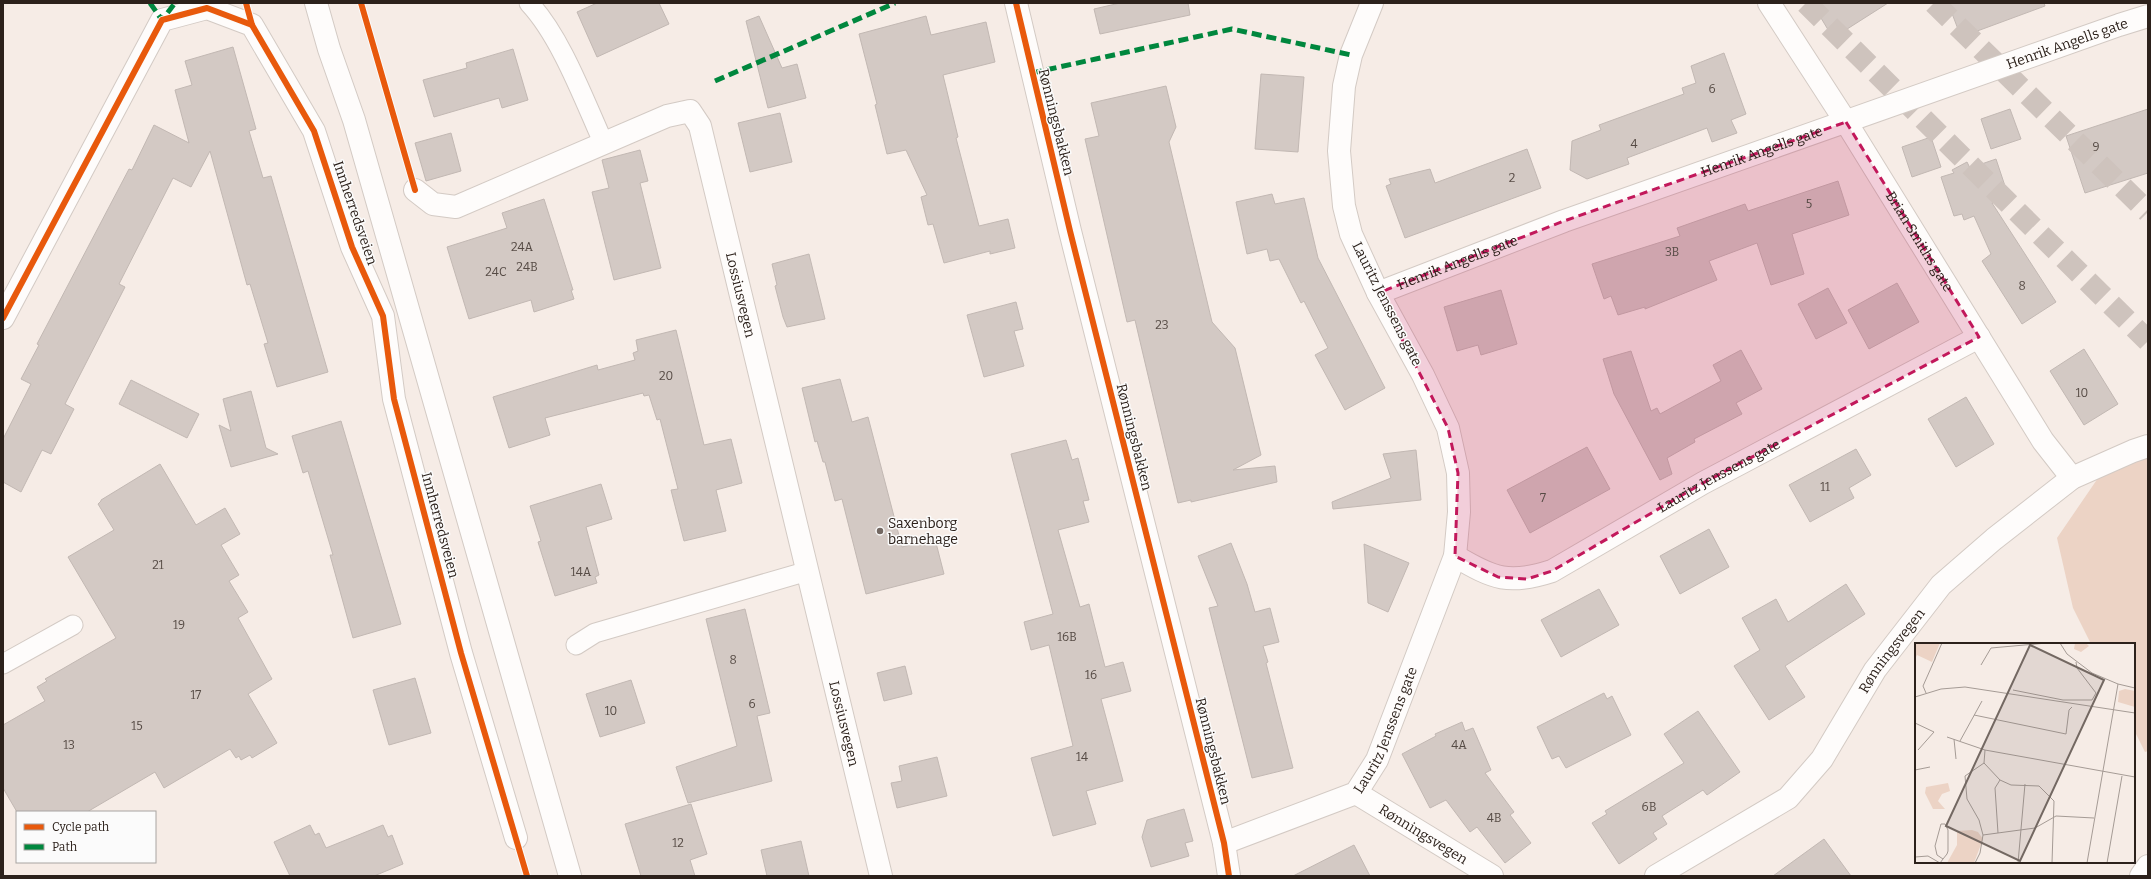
<svg xmlns="http://www.w3.org/2000/svg" width="2151" height="879" font-family="Bitter,serif">
<style>
.green{fill:#ecd3c5}
.building{fill:#d3c9c4;stroke:#c2b8b3}
.lines{fill:none;stroke-linecap:round;stroke-linejoin:round}
.trunk-tunnel{stroke:#cec3bd;stroke-width:22;stroke-dasharray:22 11;stroke-linecap:butt}
.service-casing{stroke:#d3cac4;stroke-width:21}
.minor-casing{stroke:#d3cac4;stroke-width:24}
.secondary-casing{stroke:#d3cac4;stroke-width:24}
.service{stroke:#fefcfb;stroke-width:19}
.minor{stroke:#fefcfb;stroke-width:22}
.secondary{stroke:#fefcfb;stroke-width:22}
.quiet{stroke:#00873e;stroke-width:5;stroke-dasharray:10 5;stroke-linecap:butt}
.cycleway-casing{stroke:#fbfbfb;stroke-width:8}
.cycleway{stroke:#e8590c;stroke-width:6}
.marked{fill:#c2185b;fill-opacity:0.2;stroke:#c2185b;stroke-width:3;stroke-dasharray:8 5;stroke-linejoin:round}
.poi-dot{fill:#736862;stroke:#fbfbfb;stroke-width:1.5}
.labels{text-anchor:middle;dominant-baseline:central;stroke-width:3;stroke-linejoin:round;paint-order:stroke}
.number-label{font-size:12px;fill:#564b45}
.street-label{font-size:14px;fill:#2c211b;stroke:#fbfbfb}
.poi-label{font-size:14px;fill:#2c211b;stroke:#fbfbfb;text-anchor:start}
.inset-road{fill:none;stroke:#a59b95;stroke-width:1}
.view{fill:#736862;fill-opacity:0.15;stroke:#736862;stroke-width:2}
.inset-edge{fill:none;stroke:#2c211b;stroke-width:2}
</style>
<rect width="100%" height="100%" fill="#f6ece6"/>
<polygon class="green" points="2148,448 2148,751 2145,752 2134,730 2134,644 2091,644 2073,608 2057,538 2109,462"/>
<g class="building">
<polygon points="597,3 659,3 669,24 597,57 577,12"/>
<polygon points="1120,3 1188,3 1190,15 1100,34 1094,9"/>
<polygon points="1812,3 1888,3 1833,38"/>
<polygon points="1948,3 2044,3 2045,6 1961,37"/>
<polygon points="759,16 782,68 797,64 806,98 768,108 746,21"/>
<polygon points="926,16 931,35 986,22 995,62 943,75 958,137 956,138 979,226 1008,219 1015,248 990,254 990,251 944,263 933,224 928,225 921,197 927,195 906,150 887,154 875,105 877,104 859,34"/>
<polygon points="233,47 256,129 249,131 263,178 271,176 328,372 277,387 264,344 268,343 250,284 247,285 210,151 191,187 173,178 119,284 125,287 65,404 74,409 51,454 42,450 21,492 3,482 3,439 31,384 21,379 39,345 37,344 129,169 132,170 154,125 189,143 175,90 192,85 185,61"/>
<polygon points="513,49 528,100 502,108 499,98 434,117 423,80 467,68 466,63"/>
<polygon points="1724,53 1746,114 1731,120 1737,133 1712,142 1707,128 1627,158 1629,164 1587,179 1570,170 1572,141 1601,130 1599,125 1684,94 1682,88 1696,83 1691,66"/>
<polygon points="1261,74 1304,77 1298,152 1255,149"/>
<polygon points="1166,86 1176,127 1169,142 1212,322 1235,348 1261,455 1233,470 1275,466 1277,482 1191,502 1191,500 1178,503 1135,320 1127,322 1085,139 1099,136 1091,103"/>
<polygon points="2010,109 2021,139 1991,149 1981,119"/>
<polygon points="2148,109 2148,173 2085,193 2066,136"/>
<polygon points="780,113 792,162 750,172 738,123"/>
<polygon points="451,133 461,171 426,181 415,143"/>
<polygon points="1931,137 1941,167 1912,177 1902,147"/>
<polygon points="1527,149 1541,188 1405,238 1386,186 1391,184 1389,179 1430,169 1435,183"/>
<polygon points="640,150 648,181 640,183 661,268 614,280 592,192 609,188 602,160"/>
<polygon points="1996,159 2009,198 1992,203 2056,302 2022,324 1982,261 1991,254 1974,216 1964,220 1962,214 1954,216 1941,177 1954,173 1952,170 1967,162 1970,168"/>
<polygon points="1838,181 1849,215 1792,234 1804,274 1771,285 1757,243 1709,261 1717,280 1645,309 1645,307 1618,315 1611,296 1604,299 1592,264 1680,236 1677,228 1745,204 1748,211"/>
<polygon points="1272,194 1275,204 1304,198 1318,258 1385,388 1345,410 1315,355 1328,348 1304,301 1301,303 1279,259 1270,261 1267,249 1247,254 1236,202"/>
<polygon points="544,199 573,290 571,290 574,299 534,312 531,300 469,319 447,247 507,228 502,213"/>
<polygon points="809,254 825,319 787,327 783,317 775,286 777,285 772,264"/>
<polygon points="1897,283 1919,322 1869,349 1848,310"/>
<polygon points="1828,288 1847,323 1816,339 1798,304"/>
<polygon points="1501,290 1517,344 1481,355 1478,345 1457,351 1444,307"/>
<polygon points="1016,302 1023,329 1014,331 1024,366 984,377 967,315"/>
<polygon points="676,330 704,445 731,439 742,483 716,490 726,531 684,541 671,490 678,489 660,419 657,420 649,395 644,396 643,393 545,418 550,435 509,448 493,397 597,365 598,370 635,360 633,353 638,351 636,340"/>
<polygon points="2084,349 2118,404 2084,425 2050,371"/>
<polygon points="1741,350 1762,389 1736,403 1742,414 1694,439 1695,442 1667,458 1672,474 1660,480 1614,394 1603,359 1631,351 1651,411 1657,408 1660,414 1721,381 1713,365"/>
<polygon points="840,379 852,422 868,417 902,547 935,539 944,574 866,594 842,499 835,501 825,462 823,462 817,441 815,442 802,388"/>
<polygon points="131,380 199,414 187,438 119,404"/>
<polygon points="251,391 266,448 278,454 231,467 219,425 231,431 223,399"/>
<polygon points="1966,397 1994,444 1956,467 1928,419"/>
<polygon points="341,421 401,624 353,638 330,555 333,555 308,471 303,473 292,436"/>
<polygon points="1066,440 1072,460 1078,458 1089,500 1083,501 1089,522 1058,530 1080,607 1089,604 1105,667 1123,662 1131,691 1101,699 1123,781 1086,791 1096,824 1053,836 1031,758 1073,746 1049,645 1031,650 1024,622 1053,614 1011,454"/>
<polygon points="1587,447 1610,489 1530,533 1507,490"/>
<polygon points="1856,449 1871,475 1849,488 1854,498 1810,522 1789,485"/>
<polygon points="1416,450 1421,500 1333,509 1332,502 1391,478 1383,454"/>
<polygon points="160,464 196,525 225,508 240,534 221,545 239,575 229,581 248,612 238,618 272,679 248,694 277,743 252,758 250,755 241,760 239,756 236,758 230,749 164,788 155,772 87,812 17,812 3,788 3,725 45,701 37,687 47,681 45,679 116,638 68,557 114,530 98,504 101,501 101,500"/>
<polygon points="601,484 612,519 586,527 599,575 595,577 597,583 555,596 538,542 541,541 530,506"/>
<polygon points="1709,529 1729,567 1680,594 1660,556"/>
<polygon points="1231,543 1247,584 1255,612 1270,608 1279,642 1263,646 1268,662 1266,663 1293,768 1252,778 1209,608 1218,606 1198,556"/>
<polygon points="1364,544 1409,563 1388,612 1368,603"/>
<polygon points="1846,584 1865,614 1785,666 1805,697 1769,720 1734,666 1760,650 1742,618 1776,599 1788,622"/>
<polygon points="1599,589 1619,625 1561,657 1541,620"/>
<polygon points="745,609 770,713 757,716 772,781 688,803 676,767 737,746 706,619"/>
<polygon points="905,666 912,694 884,701 877,673"/>
<polygon points="415,678 431,733 389,745 373,690"/>
<polygon points="631,680 645,723 600,737 586,694"/>
<polygon points="1604,693 1607,699 1612,696 1631,735 1566,768 1559,756 1552,759 1537,727"/>
<polygon points="1698,711 1740,772 1707,795 1703,790 1662,816 1667,824 1653,833 1657,839 1619,864 1592,823 1607,814 1605,811 1684,763 1664,734"/>
<polygon points="1462,722 1465,731 1473,728 1491,770 1485,773 1514,812 1510,815 1531,843 1505,863 1477,827 1470,832 1446,800 1430,808 1402,754 1436,736 1435,734"/>
<polygon points="937,757 947,796 897,808 891,783 902,781 899,766"/>
<polygon points="691,804 707,854 690,860 695,876 641,876 625,824"/>
<polygon points="1184,809 1193,841 1185,843 1189,856 1151,867 1142,837 1147,820"/>
<polygon points="310,825 315,835 319,833 326,848 383,825 388,837 392,835 403,864 374,876 290,876 274,842"/>
<polygon points="1824,839 1851,876 1773,876"/>
<polygon points="801,841 809,876 767,876 761,850"/>
<polygon points="1354,845 1370,876 1293,876"/>
</g>
<g class="lines">
<g class="trunk-tunnel">
<polyline points="1806,3 2148,341"/>
<polyline points="1934,3 2148,212"/>
</g>
<g class="service-casing">
<g id="service">
<path d="M 529,3 C 561,37 584,100 604,144"/>
<polyline points="576,645 595,633 808,571"/>
<polyline points="3,664 73,625"/>
</g>
</g>
<g class="minor-casing">
<g id="minor">
<polyline points="1016,3 1070,231 1224,843 1229,876"/>
<path id="s1" d="M 1769,3 L 1846,122 L 2043,441 L 2072,478"/>
<path id="s2" d="M 415,190 L 433,204 L 456,207 L 667,116 L 690,111 L 700,126 L 881,876"/>
<path id="s3" d="M 1378,293 L 1564,221 L 2119,25 L 2148,16"/>
<polyline points="3,318 162,20 207,8 252,25 314,131 352,247 383,316 394,399 461,653 516,838"/>
<path id="s4" d="M 1455,556 C 1494,579 1509,585 1552,571 L 1703,483 L 1979,337"/>
<path id="s5" d="M 1356,793 L 1492,876"/>
<path id="s6" d="M 1224,843 L 1356,793 L 1377,760 L 1455,556 L 1459,512 L 1458,473 L 1448,428 L 1423,375 L 1378,293 L 1351,234 L 1344,206 L 1339,151 L 1344,86 L 1351,55 L 1372,3"/>
<path id="s7" d="M 1656,876 L 1788,798 L 1822,759 L 1875,670 L 1941,585 L 1994,539 L 2072,478 L 2133,451 L 2148,446"/>
<polyline points="2141,876 2148,866"/>
</g>
</g>
<g class="secondary-casing">
<polyline id="secondary" points="316,3 329,49 354,120 570,876"/>
</g>
<use href="#service" class="service"/>
<use href="#minor" class="minor"/>
<use href="#secondary" class="secondary"/>
<g class="quiet">
<polyline points="150,3 162,20 175,3"/>
<polyline points="1032,73 1232,29 1351,55"/>
<polyline points="715,81 895,3"/>
</g>
<g class="cycleway-casing">
<g id="cycleway">
<polyline points="246,3 252,25 314,131 352,247 383,316 394,399 461,653 527,876"/>
<polyline points="361,3 415,190"/>
<polyline points="1016,3 1070,231 1224,843 1229,876"/>
<polyline points="3,318 162,20 207,8 252,25"/>
</g>
</g>
<use href="#cycleway" class="cycleway"/>
</g>
<path class="marked" d="M 1846,122 L 1979,337 L 1703,483 L 1552,571 L 1527,579 L 1498,577 L 1455,556 L 1458,473 L 1448,428 L 1378,293 L 1564,221 Z"/>
<circle class="poi-dot" cx="880" cy="531" r="4"/>
<g class="labels">
<g class="number-label">
<text x="1712" y="89">6</text>
<text x="1634" y="144">4</text>
<text x="2096" y="147">9</text>
<text x="1512" y="178">2</text>
<text x="1809" y="204">5</text>
<text x="522" y="247">24A</text>
<text x="1672" y="252">3B</text>
<text x="527" y="267">24B</text>
<text x="496" y="272">24C</text>
<text x="2022" y="286">8</text>
<text x="1162" y="325">23</text>
<text x="666" y="376">20</text>
<text x="2082" y="393">10</text>
<text x="1825" y="487">11</text>
<text x="1543" y="498">7</text>
<text x="158" y="565">21</text>
<text x="581" y="572">14A</text>
<text x="179" y="625">19</text>
<text x="1067" y="637">16B</text>
<text x="733" y="660">8</text>
<text x="1091" y="675">16</text>
<text x="196" y="695">17</text>
<text x="752" y="704">6</text>
<text x="611" y="711">10</text>
<text x="137" y="726">15</text>
<text x="69" y="745">13</text>
<text x="1459" y="745">4A</text>
<text x="1082" y="757">14</text>
<text x="1649" y="807">6B</text>
<text x="1494" y="818">4B</text>
<text x="678" y="843">12</text>
</g>
<g class="street-label">
<text stroke="none"><textPath href="#s3" startOffset="733">Henrik Angells gate</textPath></text>
<text transform="translate(1056 122) rotate(76)">Rønningsbakken</text>
<text stroke="none"><textPath href="#s3" startOffset="409">Henrik Angells gate</textPath></text>
<text transform="translate(355 213) rotate(71)">Innherredsveien</text>
<text stroke="none"><textPath href="#s1" startOffset="282">Brian Smiths gate</textPath></text>
<text stroke="none"><textPath href="#s3" startOffset="85">Henrik Angells gate</textPath></text>
<text stroke="none"><textPath href="#s2" startOffset="491">Lossiusvegen</textPath></text>
<text transform="translate(1387 304) rotate(63)">Lauritz Jenssens gate</text>
<text transform="translate(1134 437) rotate(76)">Rønningsbakken</text>
<text stroke="none"><textPath href="#s4" startOffset="295">Lauritz Jenssens gate</textPath></text>
<text transform="translate(440 525) rotate(75)">Innherredsveien</text>
<text stroke="none"><textPath href="#s7" startOffset="334">Rønningsvegen</textPath></text>
<text stroke="none"><textPath href="#s2" startOffset="932">Lossiusvegen</textPath></text>
<text stroke="none"><textPath href="#s6" startOffset="211">Lauritz Jenssens gate</textPath></text>
<text transform="translate(1213 751) rotate(76)">Rønningsbakken</text>
<text stroke="none"><textPath href="#s5" startOffset="79">Rønningsvegen</textPath></text>
</g>
<g class="poi-label">
<text x="888" y="523">Saxenborg<tspan x="888" dy="16">barnehage</tspan></text>
</g>
</g>
<g transform="translate(1915 643)">
<rect width="220" height="220" fill="#f6ece6"/>
<path d="M 0,0 L 25,0 L 17,19 L 2,12 L 0,16 ZM 160,0 L 171,0 L 174,3 L 166,9 L 159,6 ZM 210,46 L 220,48 L 220,64 L 203,59 L 204,48 ZM 33,140 L 35,148 L 27,151 L 23,158 L 30,166 L 18,166 L 10,150 L 11,144 ZM 57,187 L 63,189 L 68,196 L 59,220 L 32,220 L 42,202 L 42,188 Z" fill="#ecd3c5"/>
<path class="inset-road" d="M 145,0 L 152,11 L 177,30 L 203,41 L 220,45M 66,22 L 76,5 L 132,0M 98,47 L 148,57 L 177,57 L 181,50 L 162,25 L 161,19M 11,50 L 8,43 L 27,0M 0,54 L 26,46 L 50,44 L 220,70M 59,72 L 151,91 L 154,67 L 157,64M 0,80 L 19,89 L 3,107M 32,94 L 70,107 L 220,134M 39,96 L 41,116M 45,98 L 67,58M 70,107 L 69,120 L 85,137 L 96,142 L 124,143 L 139,158 L 137,220M 0,127 L 15,124M 83,190 L 80,145 L 85,137M 68,192 L 120,185 L 141,173 L 179,175M 0,214 L 13,213 L 25,220M 25,220 L 28,216 L 32,211 L 33,208 L 33,187 L 30,181 L 26,181 L 20,203 L 22,212 L 28,216M 60,220 L 65,210 L 68,192 L 64,177 L 52,156 L 50,133 L 69,120M 103,220 L 110,141M 172,220 L 203,41M 192,220 L 207,133"/>
<path class="view" d="M 115,2 L 189,37 L 105,218 L 31,183 Z"/>
<rect width="220" height="220" class="inset-edge"/>
</g>
<rect width="2151" height="879" fill="none" stroke="#2c211b" stroke-width="8"/>
<rect x="16" y="811" width="140" height="52" fill="#fbfbfb" stroke="#a8a4a1"/>
<rect x="24" y="824" width="20" height="6" fill="#e8590c" stroke="#a8a4a1"/>
<text x="52" y="831" font-size="12" fill="#2c211b">Cycle path</text>
<rect x="24" y="844" width="20" height="6" fill="#00873e" stroke="#a8a4a1"/>
<text x="52" y="851" font-size="12" fill="#2c211b">Path</text>
</svg>
